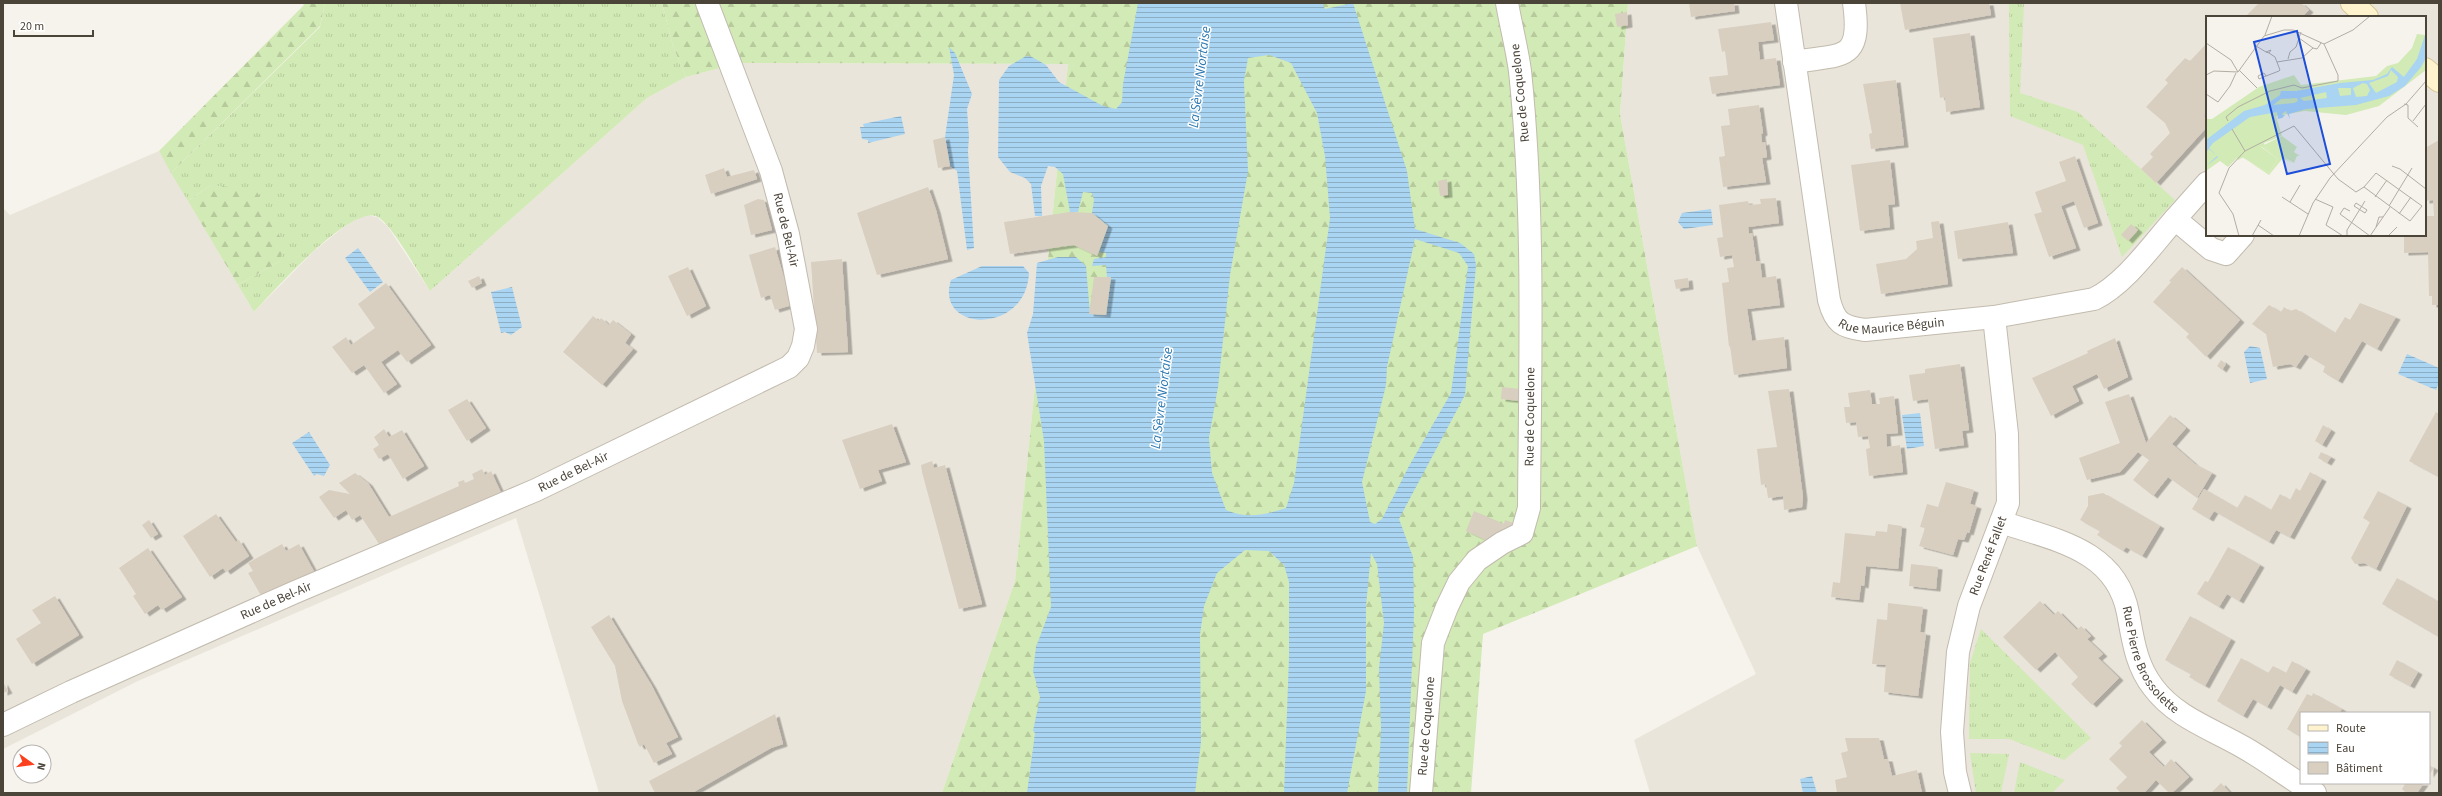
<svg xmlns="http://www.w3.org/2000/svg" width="2442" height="796" font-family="'Source Sans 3',sans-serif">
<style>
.residential{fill:#eae5da;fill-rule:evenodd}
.grass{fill:url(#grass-tufts)}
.forest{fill:url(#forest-firs)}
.water{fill:url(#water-rules);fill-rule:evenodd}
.building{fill:#d8cfc1;filter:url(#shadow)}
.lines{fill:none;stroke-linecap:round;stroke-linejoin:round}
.street-casing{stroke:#c2bbae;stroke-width:24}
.secondary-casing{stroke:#d6c79b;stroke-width:24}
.street{stroke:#fff;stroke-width:22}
.secondary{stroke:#fff3cd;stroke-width:22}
.labels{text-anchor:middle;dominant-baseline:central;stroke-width:3;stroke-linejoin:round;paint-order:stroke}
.street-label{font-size:13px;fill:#4b4439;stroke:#fff}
.water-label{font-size:14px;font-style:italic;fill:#2e7ab2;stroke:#fff}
.inset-road{fill:none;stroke:#b2ada4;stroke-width:1}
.view{fill:#1d4ed8;fill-opacity:0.15;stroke:#1d4ed8;stroke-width:2}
.inset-edge{fill:none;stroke:#4b4439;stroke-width:2}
</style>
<defs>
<pattern id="grass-tufts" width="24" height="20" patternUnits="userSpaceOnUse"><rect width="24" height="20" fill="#d2eab5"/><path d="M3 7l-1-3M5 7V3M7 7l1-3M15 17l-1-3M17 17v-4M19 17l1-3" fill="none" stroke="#b6ca9c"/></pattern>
<pattern id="forest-firs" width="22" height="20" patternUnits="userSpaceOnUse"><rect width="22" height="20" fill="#d2eab5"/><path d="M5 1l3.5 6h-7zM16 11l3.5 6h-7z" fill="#b6ca9c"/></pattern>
<pattern id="water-rules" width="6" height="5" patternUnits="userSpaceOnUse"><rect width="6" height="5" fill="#a9d4f2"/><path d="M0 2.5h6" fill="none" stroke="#8caec5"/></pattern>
<filter id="shadow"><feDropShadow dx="4.5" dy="2.5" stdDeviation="0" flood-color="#0004"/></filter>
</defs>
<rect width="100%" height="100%" fill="#f6f3ec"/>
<g class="residential">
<path d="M 1628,3 L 2439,3 L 2439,793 L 1650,793 L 1634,740 L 1756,674 L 1697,546 L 1620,114 ZM 2207,17 L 2425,17 L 2425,235 L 2207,235 ZM 2301,713 L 2429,713 L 2429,783 L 2301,783 Z"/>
<polygon points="739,63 1068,64 1015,581 942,793 599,793 516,518 138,681 3,749 3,208 10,215 159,151 254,312 314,251 345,226 364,215 377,217 388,227 430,291 647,98 686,77"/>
</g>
<g class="grass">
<path d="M 325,3 L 662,3 L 673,46 L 686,77 L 647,98 L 430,291 C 420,275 392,225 378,217 C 351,203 272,293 254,312 L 238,285 L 280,261 L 211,185 L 188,201 L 171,173 L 320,27 Z"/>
<polygon points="2009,3 2024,3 2020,93 2078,112 2175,200 2122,257 2083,145 2010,116"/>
<polygon points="1981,629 2091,738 2064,760 2009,739 1969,739 1970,663"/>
<polygon points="1970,753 2009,754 2001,793 1976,793"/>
<polygon points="2020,762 2065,780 2052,793 2014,793"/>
</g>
<g class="forest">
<polygon points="302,3 325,3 320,26 171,173 159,151 304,5"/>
<polygon points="662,3 1628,3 1620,114 1697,546 1483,634 1471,793 942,793 1015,581 1068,64 739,63 686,77 673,46"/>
<polygon points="211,185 256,190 283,243 280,261 238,285 188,201"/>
</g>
<g class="water">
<path d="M 1138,3 L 1322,3 L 1325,9 L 1353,3 L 1407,171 L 1415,229 L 1460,243 L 1474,254 L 1476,265 L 1465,395 L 1399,519 L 1413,557 L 1414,613 L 1407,793 L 1378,793 L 1381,729 L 1379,668 L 1384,623 L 1377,564 L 1371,553 L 1366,606 L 1366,691 L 1347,793 L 1284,793 L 1289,657 L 1289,582 L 1284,565 L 1269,551 L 1245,550 L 1217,573 L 1204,606 L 1200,635 L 1201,742 L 1195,793 L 1027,793 L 1035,733 L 1033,731 L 1040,697 L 1033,671 L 1036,647 L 1051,607 L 1044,441 L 1027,333 L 1033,314 L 1037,263 L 1058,257 L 1076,257 L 1086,266 L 1090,314 L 1106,315 L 1111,277 L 1107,277 L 1106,265 L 1092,266 L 1094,259 L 1106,257 L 1106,253 L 1099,252 L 1108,226 L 1092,213 L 1094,200 L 1092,193 L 1083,192 L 1078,212 L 1070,212 L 1063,174 L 1055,167 L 1048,166 L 1041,186 L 1042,216 L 1035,216 L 1031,184 L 1025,178 L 1010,172 L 998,157 L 999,80 L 1009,66 L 1026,56 L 1032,57 L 1046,65 L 1059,82 L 1103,106 L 1116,109 L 1122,102 L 1123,84 ZM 1269,55 L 1291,63 L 1317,113 L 1325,156 L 1330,218 L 1294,483 L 1286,508 C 1265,515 1246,519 1226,510 L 1212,473 L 1209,438 L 1218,387 L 1230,275 L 1248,171 L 1244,81 L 1248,58 ZM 1415,239 L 1459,253 L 1468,266 L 1451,393 L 1409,466 L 1382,519 L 1375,524 L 1370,522 L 1362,482 L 1386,385 L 1387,367 Z"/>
<polygon points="949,47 955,53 972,94 967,109 969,137 968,151 974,248 967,250 957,171 950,166 945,137 954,75"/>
<polygon points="901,116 905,134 868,143 868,140 862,139 860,127 864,127 863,124"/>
<polygon points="1711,209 1713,225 1684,229 1678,222 1682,213"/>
<polygon points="358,248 383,282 370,292 345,258"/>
<path d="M 982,266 L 1023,266 L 1029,273 C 1026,336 934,332 951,280 Z"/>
<polygon points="512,287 522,327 511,335 505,332 501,333 491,292"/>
<polygon points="2250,346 2260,348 2267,379 2250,383 2244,352"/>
<polygon points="2407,354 2439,368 2439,383 2436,390 2398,374"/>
<polygon points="1920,413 1924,446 1907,449 1902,415"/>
<polygon points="309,432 330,465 324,476 317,474 314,476 292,443"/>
<polygon points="1812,776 1817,793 1803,793 1800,779"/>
</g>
<g class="building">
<polygon points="1689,3 1734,3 1735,11 1691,17"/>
<polygon points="1900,3 1989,3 1991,15 1905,30"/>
<polygon points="2259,3 2301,3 2309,10 2302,17 2245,17"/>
<polygon points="1627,12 1628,25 1617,27 1615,14"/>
<polygon points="1771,22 1774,40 1758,42 1760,60 1776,58 1780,85 1712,94 1709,77 1728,75 1725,51 1722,52 1718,29"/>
<polygon points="1970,33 1980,107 1946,112 1945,97 1940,98 1933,38"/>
<polygon points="2207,43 2207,112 2204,116 2207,119 2207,127 2156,183 2141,169 2153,157 2150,154 2170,133 2165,123 2146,107 2168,83 2165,80 2173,71 2185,58 2190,61"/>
<polygon points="1896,80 1904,145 1871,149 1869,134 1872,133 1863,84"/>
<polygon points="1759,105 1763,133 1761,134 1762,143 1765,142 1767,157 1762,158 1766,182 1723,187 1719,157 1725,156 1721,126 1730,125 1728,109"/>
<polygon points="945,137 950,166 938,168 933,140"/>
<polygon points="2439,140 2439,305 2432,305 2432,296 2429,296 2428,252 2404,253 2404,236 2425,235 2425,216 2434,216 2433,200 2425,201 2425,148"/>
<polygon points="2075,156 2098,223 2084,228 2074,201 2061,206 2076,248 2049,257 2034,214 2042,212 2035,192 2066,181 2059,162"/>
<polygon points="1890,160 1895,204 1888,205 1890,227 1860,231 1851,165"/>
<polygon points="724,168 727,177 754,170 757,179 711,194 705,175"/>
<polygon points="1447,179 1448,195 1440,196 1438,181"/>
<polygon points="928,187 936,210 948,259 877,275 857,213"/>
<polygon points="1776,198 1779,223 1748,227 1749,234 1752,233 1756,261 1760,261 1762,278 1776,276 1780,305 1747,309 1752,341 1784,337 1787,368 1734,375 1730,346 1729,347 1722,283 1729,282 1727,268 1734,267 1732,255 1720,257 1717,238 1723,237 1719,205 1748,201 1749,205 1761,204 1760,199"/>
<polygon points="758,199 764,200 772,230 751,235 744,205"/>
<polygon points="1070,212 1092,213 1108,226 1097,256 1074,245 1010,254 1004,222"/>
<polygon points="1939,221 1948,284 1881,294 1876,264 1906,259 1917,249 1916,241 1933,238 1931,222"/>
<polygon points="2008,222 2013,253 1958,259 1954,231"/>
<polygon points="2131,224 2138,230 2128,241 2121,235"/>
<polygon points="775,247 792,305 775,310 770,295 761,298 749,255"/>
<polygon points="842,259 848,352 817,353 811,262"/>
<polygon points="688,267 706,306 687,316 668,276"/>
<polygon points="2182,267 2240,320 2206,357 2186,337 2189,334 2153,302 2171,282 2169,281"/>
<polygon points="479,276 482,283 472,288 468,281"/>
<polygon points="1094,277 1111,277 1106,315 1089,314"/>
<polygon points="1688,278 1689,287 1676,289 1674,280"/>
<polygon points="386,283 431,345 407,362 398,350 381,362 397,384 384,393 364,365 352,373 332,347 346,337 351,345 375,328 358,304"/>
<polygon points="2360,303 2396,317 2377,349 2362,341 2338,381 2323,372 2325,366 2305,354 2296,367 2290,364 2273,367 2266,334 2252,324 2269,305 2281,312 2284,307 2290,311 2296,309 2335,333 2345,317 2350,320"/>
<polygon points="593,316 599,321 601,318 609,325 613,320 631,334 625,343 633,349 602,385 563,352"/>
<polygon points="2115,338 2128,377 2104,389 2097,374 2072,386 2079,401 2051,416 2032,378 2088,353 2087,351"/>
<polygon points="2221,360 2226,364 2222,370 2217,366"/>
<polygon points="1960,364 1969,430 1962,431 1964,445 1935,449 1928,399 1913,401 1909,375 1925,373 1925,369"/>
<polygon points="1502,387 1520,389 1520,401 1501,399"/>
<polygon points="1789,389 1803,497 1802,507 1784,510 1783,496 1768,498 1766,484 1761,485 1757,449 1777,447 1768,391"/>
<polygon points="1870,390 1872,404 1880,404 1879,398 1894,396 1898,433 1886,434 1887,447 1900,445 1903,472 1869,476 1866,449 1870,448 1868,436 1858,437 1856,422 1846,423 1844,407 1850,407 1848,393"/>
<polygon points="2129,394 2146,443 2170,415 2186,428 2172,444 2195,464 2212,473 2197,498 2168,477 2153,496 2133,480 2149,460 2138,452 2120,472 2087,480 2079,458 2120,443 2105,402"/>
<polygon points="467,399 486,428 467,441 448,410"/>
<polygon points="2436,412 2439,414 2439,477 2409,461"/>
<polygon points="892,424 906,462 878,470 882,481 860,489 842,440"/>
<polygon points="2323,425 2331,430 2322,445 2315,441"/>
<polygon points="384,429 389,437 402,430 424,466 403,479 388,454 379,459 373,449 379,445 374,437"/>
<polygon points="2321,452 2331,457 2327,463 2318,458"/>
<polygon points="932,461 934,468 945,465 982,604 959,609 922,472 921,465"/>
<polygon points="482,469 485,475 491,471 503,497 381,547 360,515 352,520 346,510 334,518 319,497 329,490 350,494 339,483 355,473 368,483 389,517 459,486 458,482 464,480 465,483 474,479 472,474"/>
<polygon points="2310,472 2322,479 2290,537 2276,530 2269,542 2214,511 2209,519 2192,509 2204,489 2237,508 2245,495 2271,510 2280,494 2290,500 2296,488 2300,491"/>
<polygon points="1946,482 1974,490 1970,504 1977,506 1969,533 1967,532 1964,540 1958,539 1953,555 1919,546 1925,528 1920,527 1927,504 1938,507"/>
<polygon points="2378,491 2407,506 2376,569 2364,563 2355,564 2351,558 2370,522 2363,518"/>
<polygon points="2103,493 2160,526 2142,556 2126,547 2123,551 2097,535 2100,531 2080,520 2088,506 2088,496"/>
<polygon points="1474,511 1504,524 1505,520 1514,523 1490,542 1466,531"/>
<polygon points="216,514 236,542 239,540 249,556 226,572 223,568 210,577 183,536"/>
<polygon points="149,520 158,534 151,538 142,525"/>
<polygon points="1888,524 1902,526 1898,569 1866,566 1864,586 1861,585 1859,600 1831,597 1833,582 1840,583 1845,533 1875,536 1876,531 1887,532"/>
<polygon points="282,544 286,551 299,544 316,575 263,599 248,573 253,571 248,563"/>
<polygon points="2228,547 2260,565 2239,601 2227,594 2219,607 2197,594 2205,581 2208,582"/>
<polygon points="148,548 182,597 162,610 158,605 145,614 133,596 136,594 119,568"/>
<polygon points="1911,564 1938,567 1936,589 1909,586"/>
<polygon points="2397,578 2439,602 2439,637 2382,604"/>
<polygon points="55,596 79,635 32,664 16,639 41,623 32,610"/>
<polygon points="2040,601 2054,615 2058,611 2077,630 2081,626 2091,636 2087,639 2103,654 2098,658 2119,678 2092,705 2071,684 2078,677 2055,652 2036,670 2003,637"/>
<polygon points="1888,603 1923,607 1920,632 1926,633 1918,696 1884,692 1886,665 1872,664 1877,619 1887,620"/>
<polygon points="609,615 652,686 678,737 666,743 672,754 654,763 644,744 640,747 638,744 622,701 615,666 591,627"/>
<polygon points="2190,616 2231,639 2205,686 2189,677 2191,674 2165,660"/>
<polygon points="2241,658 2268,673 2273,666 2286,673 2292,661 2306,669 2292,692 2280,685 2267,707 2253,699 2243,716 2217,701"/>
<polygon points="2397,660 2418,672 2410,686 2389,675"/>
<polygon points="3,682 8,691 3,693"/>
<polygon points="2313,693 2342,709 2339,713 2301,713 2301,737 2287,729 2307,694 2312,696"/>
<polygon points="775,714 783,744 771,748 692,793 655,793 649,781"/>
<polygon points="2142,720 2162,740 2149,752 2164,767 2171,759 2189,777 2172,793 2169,793 2156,780 2144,793 2121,793 2116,788 2127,777 2109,759 2122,746 2119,743"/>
<polygon points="1845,738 1879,738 1884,759 1888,759 1892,776 1917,770 1922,793 1837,793 1835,780 1847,777 1841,753 1848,751"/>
<polygon points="2429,765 2434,768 2429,775"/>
<polygon points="2221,783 2230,793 2211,793"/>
<polygon points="2403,783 2424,783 2417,793 2406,793 2402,789 2405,784"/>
</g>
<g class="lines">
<g class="street-casing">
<g id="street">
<path id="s1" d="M 1786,3 L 1829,300 C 1835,323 1842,327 1865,330 L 1994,317 L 2094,299 C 2125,284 2152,245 2175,219"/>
<path d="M 1794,62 C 1843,54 1862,62 1854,3"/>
<polyline points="2207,183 2175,219 2211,249 2226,254 2243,235"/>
<path id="s2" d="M 2001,522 C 2054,540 2116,549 2128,613 C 2133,640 2136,665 2153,687 C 2175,717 2212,729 2243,747 C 2268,761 2290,779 2315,793"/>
<path id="s3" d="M 3,725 L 71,692 L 293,593 L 536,490 L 789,367 L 798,358 L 803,346 L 806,329 L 788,234 L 771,171 L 707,3"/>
<path id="s4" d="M 1421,793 L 1433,643 L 1447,607 L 1459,582 L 1477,560 L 1502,543 L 1522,533 L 1529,508 C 1530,363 1535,216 1520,71 C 1517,49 1511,26 1507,3"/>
<path id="s5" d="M 1960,793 L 1955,772 L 1952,732 L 1958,652 L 1969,606 L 2008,503 L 2007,434 L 1994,317"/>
</g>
</g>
<g class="secondary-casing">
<g id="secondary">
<polyline points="2352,3 2367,17"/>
<polyline points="2425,69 2439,81"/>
</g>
</g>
<use href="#street" class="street"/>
<use href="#secondary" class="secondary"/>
</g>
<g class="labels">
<g class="street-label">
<text transform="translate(1520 93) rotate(-96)">Rue de Coquelone</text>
<text transform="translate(786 230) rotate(77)">Rue de Bel-Air</text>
<text stroke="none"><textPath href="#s1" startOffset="378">Rue Maurice Béguin</textPath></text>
<text stroke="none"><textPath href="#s4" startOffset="415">Rue de Coquelone</textPath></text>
<text stroke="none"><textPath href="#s3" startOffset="624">Rue de Bel-Air</textPath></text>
<text stroke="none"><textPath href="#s5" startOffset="243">Rue René Fallet</textPath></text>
<text stroke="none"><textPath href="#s3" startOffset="300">Rue de Bel-Air</textPath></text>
<text stroke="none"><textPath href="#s2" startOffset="219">Rue Pierre Brossolette</textPath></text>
<text stroke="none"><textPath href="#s4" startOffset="67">Rue de Coquelone</textPath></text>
</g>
<g class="water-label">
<text transform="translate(1200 77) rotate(-83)">La Sèvre Niortaise</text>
<text transform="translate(1162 398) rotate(-83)">La Sèvre Niortaise</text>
</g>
</g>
<g transform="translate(2206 16)">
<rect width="220" height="220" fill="#f6f3ec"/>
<path d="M 76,120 L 91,131 L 88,136 L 94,140 L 91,140 L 88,147 L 78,141 L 74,143 L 59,131 L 58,129 ZM 55,131 L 72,143 L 63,157 L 36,141 Z" fill="#d2eab5"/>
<path d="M 220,0 L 220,54 L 173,90 L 140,99 L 99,95 L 70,100 L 76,120 L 58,127 L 59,131 L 74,142 L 78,141 L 87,148 L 77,142 L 63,159 L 38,142 L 63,157 L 72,143 L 56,131 L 32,144 L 31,142 L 22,151 L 14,145 L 0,155 L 0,103 L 6,103 L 53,71 L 88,59 L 95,69 L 170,60 L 181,50 L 192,47 L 206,32 L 211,18 L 219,19 Z" fill="#d2eab5"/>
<path d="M 220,16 L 220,42 L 215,51 L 199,70 L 183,80 L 150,89 L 100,93 L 83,98 L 84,103 L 80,95 L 77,97 L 76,99 L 79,99 L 76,102 L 72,103 L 71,96 L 44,101 L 7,127 L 3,132 L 12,141 L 0,150 L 11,140 L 3,133 L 0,136 L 0,124 L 38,95 L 59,89 L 74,79 L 75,75 L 90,75 L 134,67 L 167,64 L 181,58 L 186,51 L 198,61 L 211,43 ZM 185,54 L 192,61 L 191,66 L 170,77 L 163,67 L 182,60 ZM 157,67 L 161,68 L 164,74 L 161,80 L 150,81 L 147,72 ZM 132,72 L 145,72 L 145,79 L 134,80 ZM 120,76 L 121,82 L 98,85 L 94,82 ZM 91,82 L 92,85 L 88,87 L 67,89 L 75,83 Z" fill="#a9d4f2" fill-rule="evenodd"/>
<path class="inset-road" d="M 59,19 L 66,0M 93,22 L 107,32M 0,27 L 25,44 L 32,56M 50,30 L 60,36 L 63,37 L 65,34 L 60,36M 82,43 L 84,36 L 90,31 L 95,16M 71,46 L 96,42 L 107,32 L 111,33 L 115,27M 33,54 L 51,72M 0,59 L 8,55 L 32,56 L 58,20 L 78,14 L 87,14 L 118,28 L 147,14 L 164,0M 60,60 L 58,57 L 52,60 L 53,63 L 60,60 L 73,55 L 74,54 L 69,41 L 63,37M 0,78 L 12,86 L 24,70 L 30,57M 198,88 L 202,89 L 202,102 L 212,111M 22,105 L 20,101 L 32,91 L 64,75 L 88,69 L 96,72 L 132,65 L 132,59 L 118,28M 207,105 L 220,88M 26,113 L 39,135M 186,150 L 194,153 L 220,173M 76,181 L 102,198M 169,181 L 181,164M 109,183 L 127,191 L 120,209 L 137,220M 84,186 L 94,169M 150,187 L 161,194 L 159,197 L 148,190 ZM 183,190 L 206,152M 144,195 L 138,192 L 134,198 L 164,220M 193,198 L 205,181M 52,209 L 68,220M 170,211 L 173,201 L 177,201M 33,220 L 27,198 L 13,177 L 23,152 L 39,135 L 88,110 L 132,163 L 150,176 L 158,171 L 204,205 L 216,190 L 170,157 L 158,171M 46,220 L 55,204M 93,220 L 107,187 L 124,162 L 181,101 L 200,88 L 220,65M 141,220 L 141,214 L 159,185M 164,220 L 184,191M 182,220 L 191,211"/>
<path class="view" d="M 91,15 L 124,148 L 81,158 L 48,26 Z"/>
<rect width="220" height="220" class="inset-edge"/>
</g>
<rect width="2442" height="796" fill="none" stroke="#4b4439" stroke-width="8"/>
<rect x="2300" y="712" width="130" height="72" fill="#ffffff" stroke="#b7b4b0"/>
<rect x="2308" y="725" width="20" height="6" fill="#fff3cd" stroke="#b7b4b0"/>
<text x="2336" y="732" font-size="12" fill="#4b4439">Route</text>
<rect x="2308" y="742" width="20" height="12" fill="url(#water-rules)" stroke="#b7b4b0"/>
<text x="2336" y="752" font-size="12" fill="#4b4439">Eau</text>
<rect x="2308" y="762" width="20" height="12" fill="#d8cfc1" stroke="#b7b4b0"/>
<text x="2336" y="772" font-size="12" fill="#4b4439">Bâtiment</text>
<g transform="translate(32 764) rotate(104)"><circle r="19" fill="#ffffff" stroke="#b7b4b0"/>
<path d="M0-3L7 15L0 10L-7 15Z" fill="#fc3f1d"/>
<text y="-6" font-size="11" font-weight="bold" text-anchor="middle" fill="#4b4439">N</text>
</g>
<path d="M14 30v6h79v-6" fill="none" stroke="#4b4439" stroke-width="2"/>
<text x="20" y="30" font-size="12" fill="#4b4439" stroke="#ffffff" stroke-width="3" paint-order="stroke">20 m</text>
</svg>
